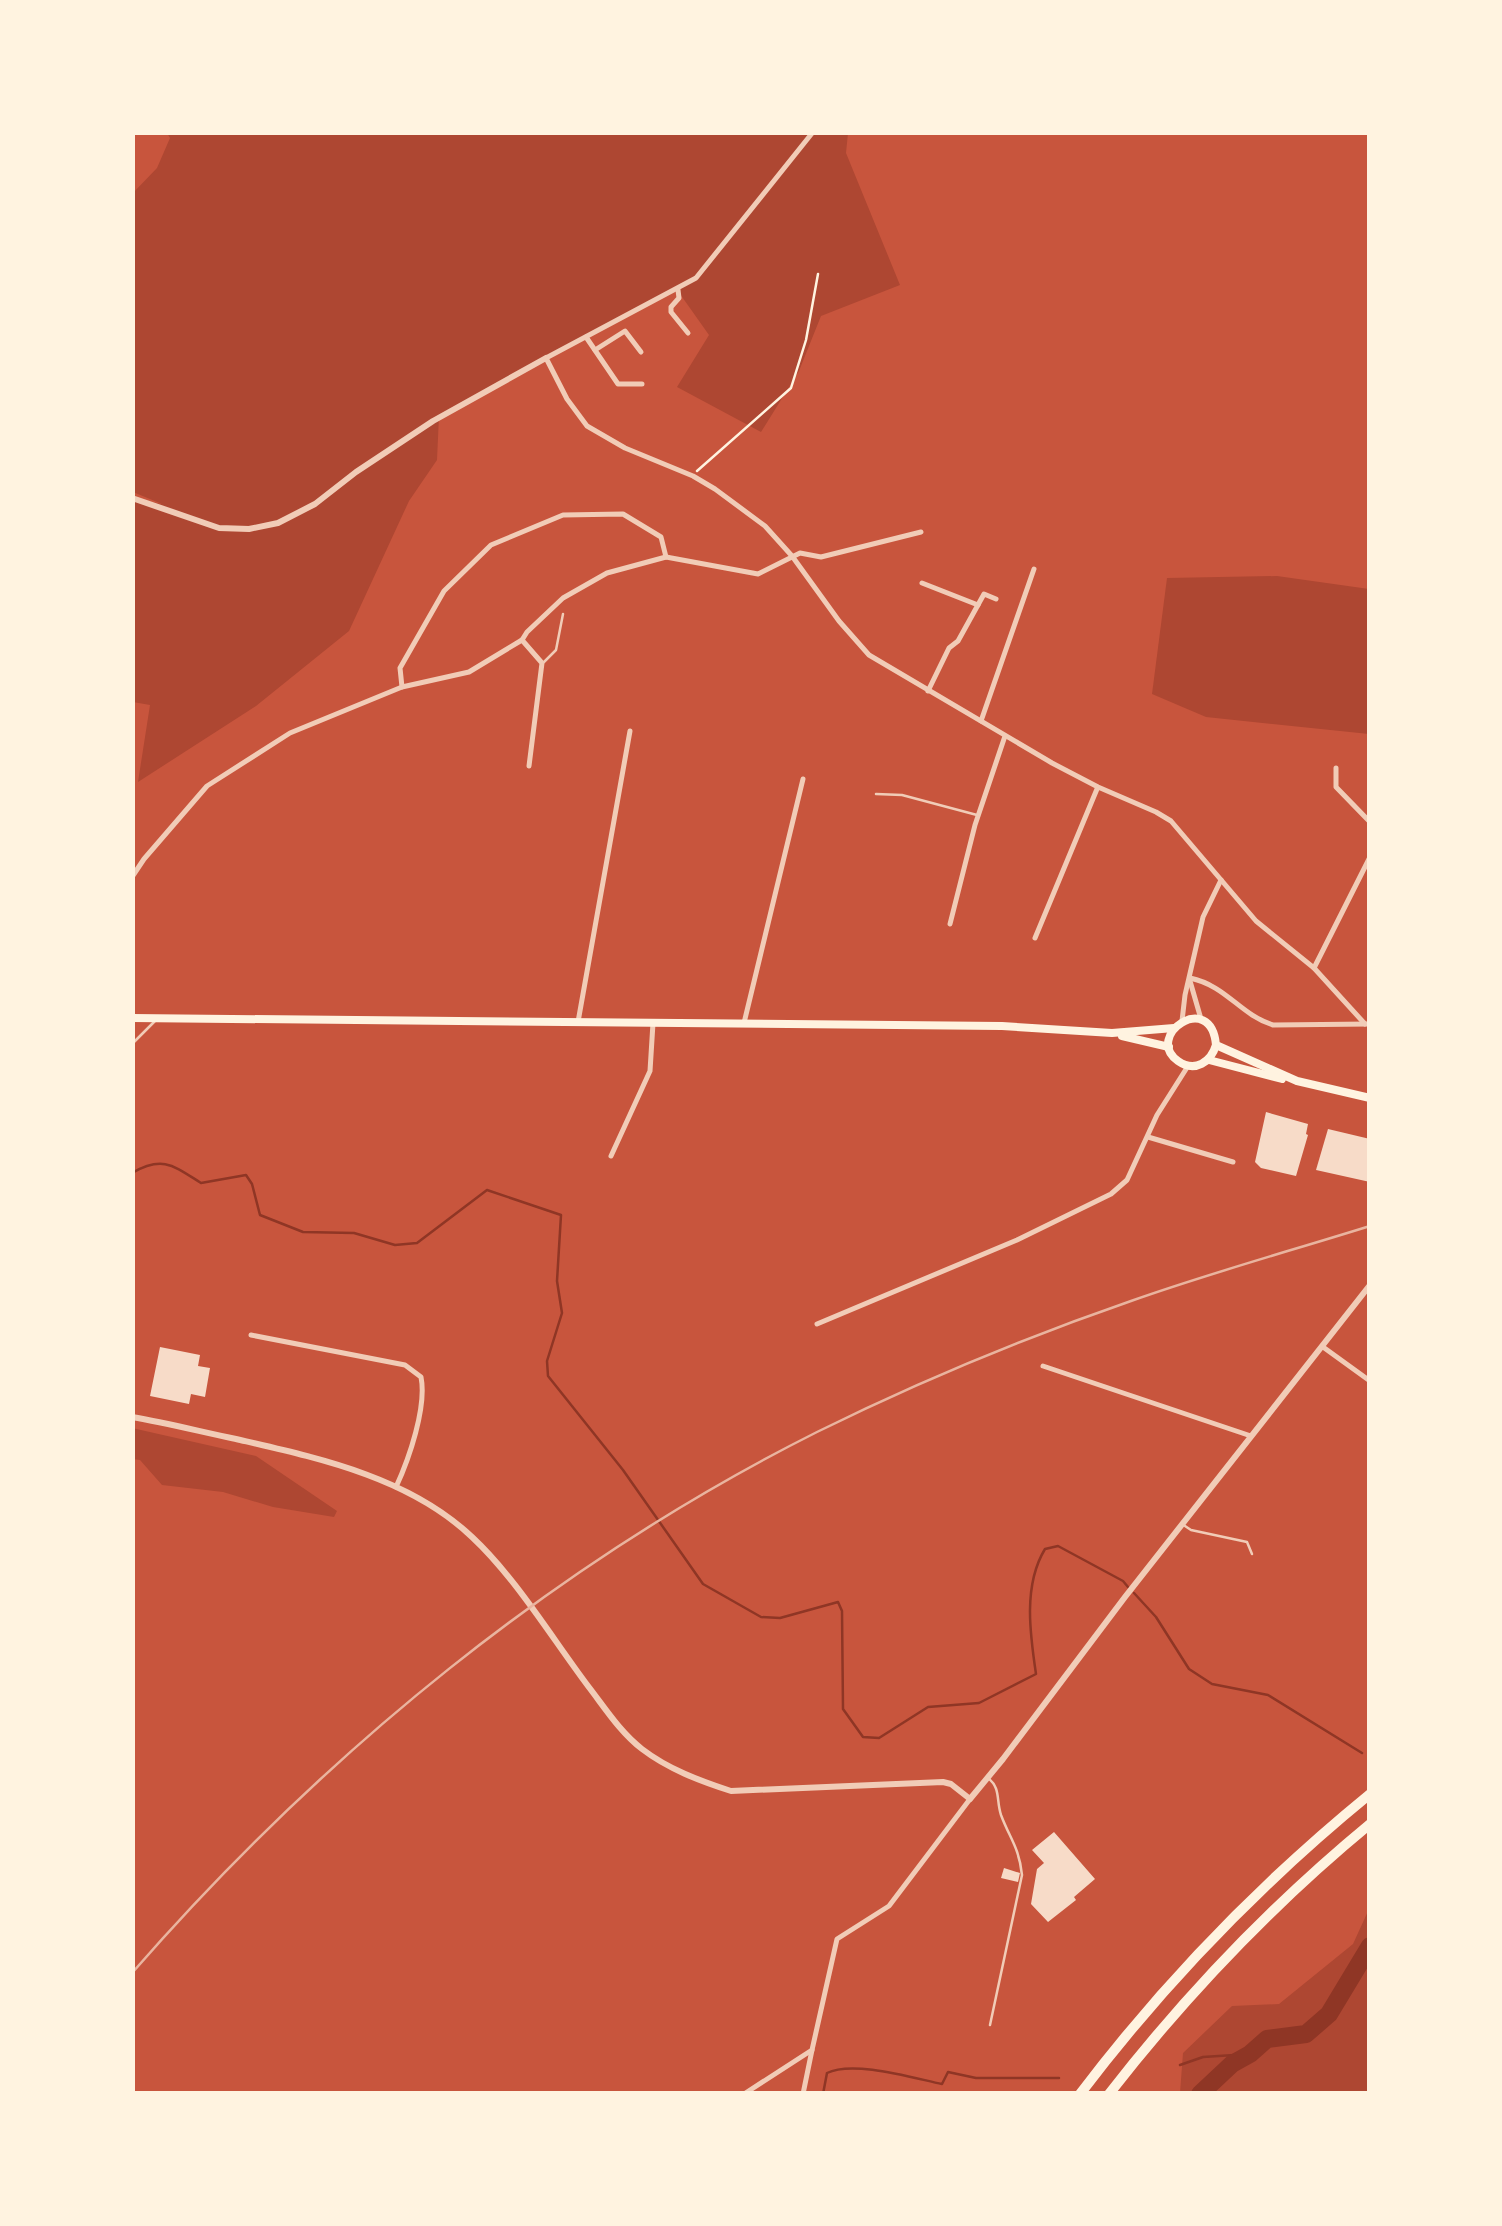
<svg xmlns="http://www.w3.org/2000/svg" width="1502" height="2226" font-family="Poppins,sans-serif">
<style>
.green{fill:#ae4732}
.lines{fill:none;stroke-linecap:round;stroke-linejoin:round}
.stream{stroke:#8f3625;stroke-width:2.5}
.river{stroke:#8f3625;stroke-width:18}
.building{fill:#f7dbc8}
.path{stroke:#fff3e0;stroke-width:2.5}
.service{stroke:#f1ccb7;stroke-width:2.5}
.minor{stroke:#f1ccb7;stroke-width:5}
.tertiary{stroke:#f1ccb7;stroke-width:6}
.primary{stroke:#fff3e0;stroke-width:8}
.motorway{stroke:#fff3e0;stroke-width:10}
.rail{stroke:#e9b49f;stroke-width:2.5}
</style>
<rect width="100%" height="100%" fill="#c8553d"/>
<g class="green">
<polygon points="167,133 848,133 846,153 900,285 821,316 799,371 761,432 677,387 709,335 680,294 681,288 439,416 437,460 409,501 349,631 256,706 138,782 150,705 133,702 133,498 162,504 133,492 132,194 157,168 170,138"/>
<polygon points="1277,576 1369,589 1369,734 1206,717 1152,694 1167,578"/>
<polygon points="132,1428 256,1456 337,1511 334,1517 273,1507 223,1492 162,1485 140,1460 133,1459"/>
<polygon points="1369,1909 1369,2093 1180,2093 1183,2053 1232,2006 1279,2004 1353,1944"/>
</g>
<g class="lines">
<g class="stream">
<path d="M 132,1173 C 163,1155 174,1166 201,1183 L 246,1175 L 252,1184 L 260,1215 L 303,1232 L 354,1233 L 395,1245 L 417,1243 L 487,1190 L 561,1215 L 557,1281 L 562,1313 L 547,1361 L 548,1376 L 623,1470 L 703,1584 L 761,1617 L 780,1618 L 838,1602 L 842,1611 L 843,1709 L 863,1737 L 879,1738 L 928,1707 L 979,1703 L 1036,1674 C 1030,1634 1023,1585 1045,1549 L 1058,1546 L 1123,1581 L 1128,1587"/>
<polyline points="1134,1593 1156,1617 1189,1669 1212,1684 1268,1695 1362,1753"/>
<polyline points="1180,2065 1203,2057 1250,2054"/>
<path d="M 823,2094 L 827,2073 C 853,2060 913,2078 942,2084 L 948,2072 L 976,2078 L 1059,2078"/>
</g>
<polyline class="river" points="1200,2094 1232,2064 1250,2054 1267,2039 1306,2034 1329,2014 1370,1946"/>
</g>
<g class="building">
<polygon points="1266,1112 1308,1124 1306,1134 1308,1135 1296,1176 1261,1168 1255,1162"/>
<polygon points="1328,1129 1370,1139 1370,1182 1316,1170"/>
<polygon points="160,1347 200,1355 198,1366 210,1368 205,1397 191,1394 189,1404 150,1396"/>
<polygon points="1054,1832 1095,1879 1074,1897 1076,1900 1048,1922 1031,1904 1037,1869 1044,1863 1032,1850"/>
<polygon points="1004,1868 1020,1873 1018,1882 1001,1878"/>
</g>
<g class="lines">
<polyline class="path" points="697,471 791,388 806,340 818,274"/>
<g class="service">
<polyline points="544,662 556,650 563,614"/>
<polyline points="876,794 902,795 977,815"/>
<polyline points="132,1044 156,1020"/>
<polyline points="1185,1526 1191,1530 1247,1542 1252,1554"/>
<path d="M 988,1778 C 1001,1788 996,1800 1001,1815 C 1010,1839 1019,1847 1022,1875 L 990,2025"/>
</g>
<g class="minor">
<polyline points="813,132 696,278 546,358 567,399 587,426 625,448 693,476 715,489 765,526 792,556 839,621 869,655 1052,763 1098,787 1156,812 1171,821 1256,921 1314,968 1365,1024"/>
<polyline points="1369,132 1370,133"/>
<polyline points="678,290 679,298 671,307 671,312 688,333"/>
<polyline points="586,337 618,384 642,384"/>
<polyline points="595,350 625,331 641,352"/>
<polyline points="922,583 978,605"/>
<polyline points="522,640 542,663 529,766"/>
<polyline points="402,687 400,668 444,591 491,545 563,515 623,514 661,537 666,557"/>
<polyline points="928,691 949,648 958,641 984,594 996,599"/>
<polyline points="981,721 1034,569"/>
<polyline points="1336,768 1336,787 1370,822"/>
<polyline points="132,877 144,859 207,786 290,733 402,687 469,672 522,640 527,632 563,598 607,573 666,557 758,574 800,553 821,557 921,532"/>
<polyline points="950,924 975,825 1005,736"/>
<polyline points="1035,938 1097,789"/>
<polyline points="1314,968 1370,857"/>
<path d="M 1190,978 C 1227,986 1239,1014 1273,1025 L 1370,1024"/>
<polyline points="1190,981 1201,1019"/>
<polyline points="1182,1021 1185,995 1203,917 1221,880"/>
<polyline points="578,1022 630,731"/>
<polyline points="744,1023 803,779"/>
<polyline points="1148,1137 1233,1162"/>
<polyline points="611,1156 650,1071 653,1023"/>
<polyline points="817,1324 1017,1240 1111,1194 1127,1180 1157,1115 1188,1066"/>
<path d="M 251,1335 L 405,1365 L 421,1377 C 427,1407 409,1459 396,1487"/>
<polyline points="1323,1347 1370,1381"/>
<polyline points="1043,1366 1251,1436"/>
<polyline points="744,2094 812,2050 837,1939 889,1906 970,1799"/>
<polyline points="803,2094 812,2050"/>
</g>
<g class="tertiary">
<polyline points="132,498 219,528 249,529 278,523 315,504 356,472 433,421 546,358"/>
<path d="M 132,1417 C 167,1423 202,1432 236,1439 C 318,1458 409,1477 472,1537 C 515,1577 552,1638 588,1686 C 605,1708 620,1732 642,1749 C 668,1769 700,1781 731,1791 L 943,1782 L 951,1784 L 970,1799 L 1003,1759 L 1125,1597 L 1370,1285"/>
</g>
<g class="primary">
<polyline points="132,1018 1002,1026 1112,1033 1174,1028"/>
<polyline points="1122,1036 1169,1047"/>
<path d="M 1216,1045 C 1211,1062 1195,1073 1178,1061 C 1143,1036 1211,989 1216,1045 L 1297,1081 L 1370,1098"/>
<polyline points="1209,1060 1282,1079"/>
</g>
<g class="motorway">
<path d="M 1080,2094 C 1165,1982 1261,1883 1370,1794"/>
<path d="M 1109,2094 C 1186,1995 1273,1904 1370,1824"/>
</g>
<path class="rail" d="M 132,1973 C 324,1753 556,1563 817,1432 C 918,1382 1024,1338 1131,1301 C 1210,1273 1290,1251 1370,1226"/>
</g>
<rect width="1502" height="2226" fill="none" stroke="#fff3e0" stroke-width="270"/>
</svg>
